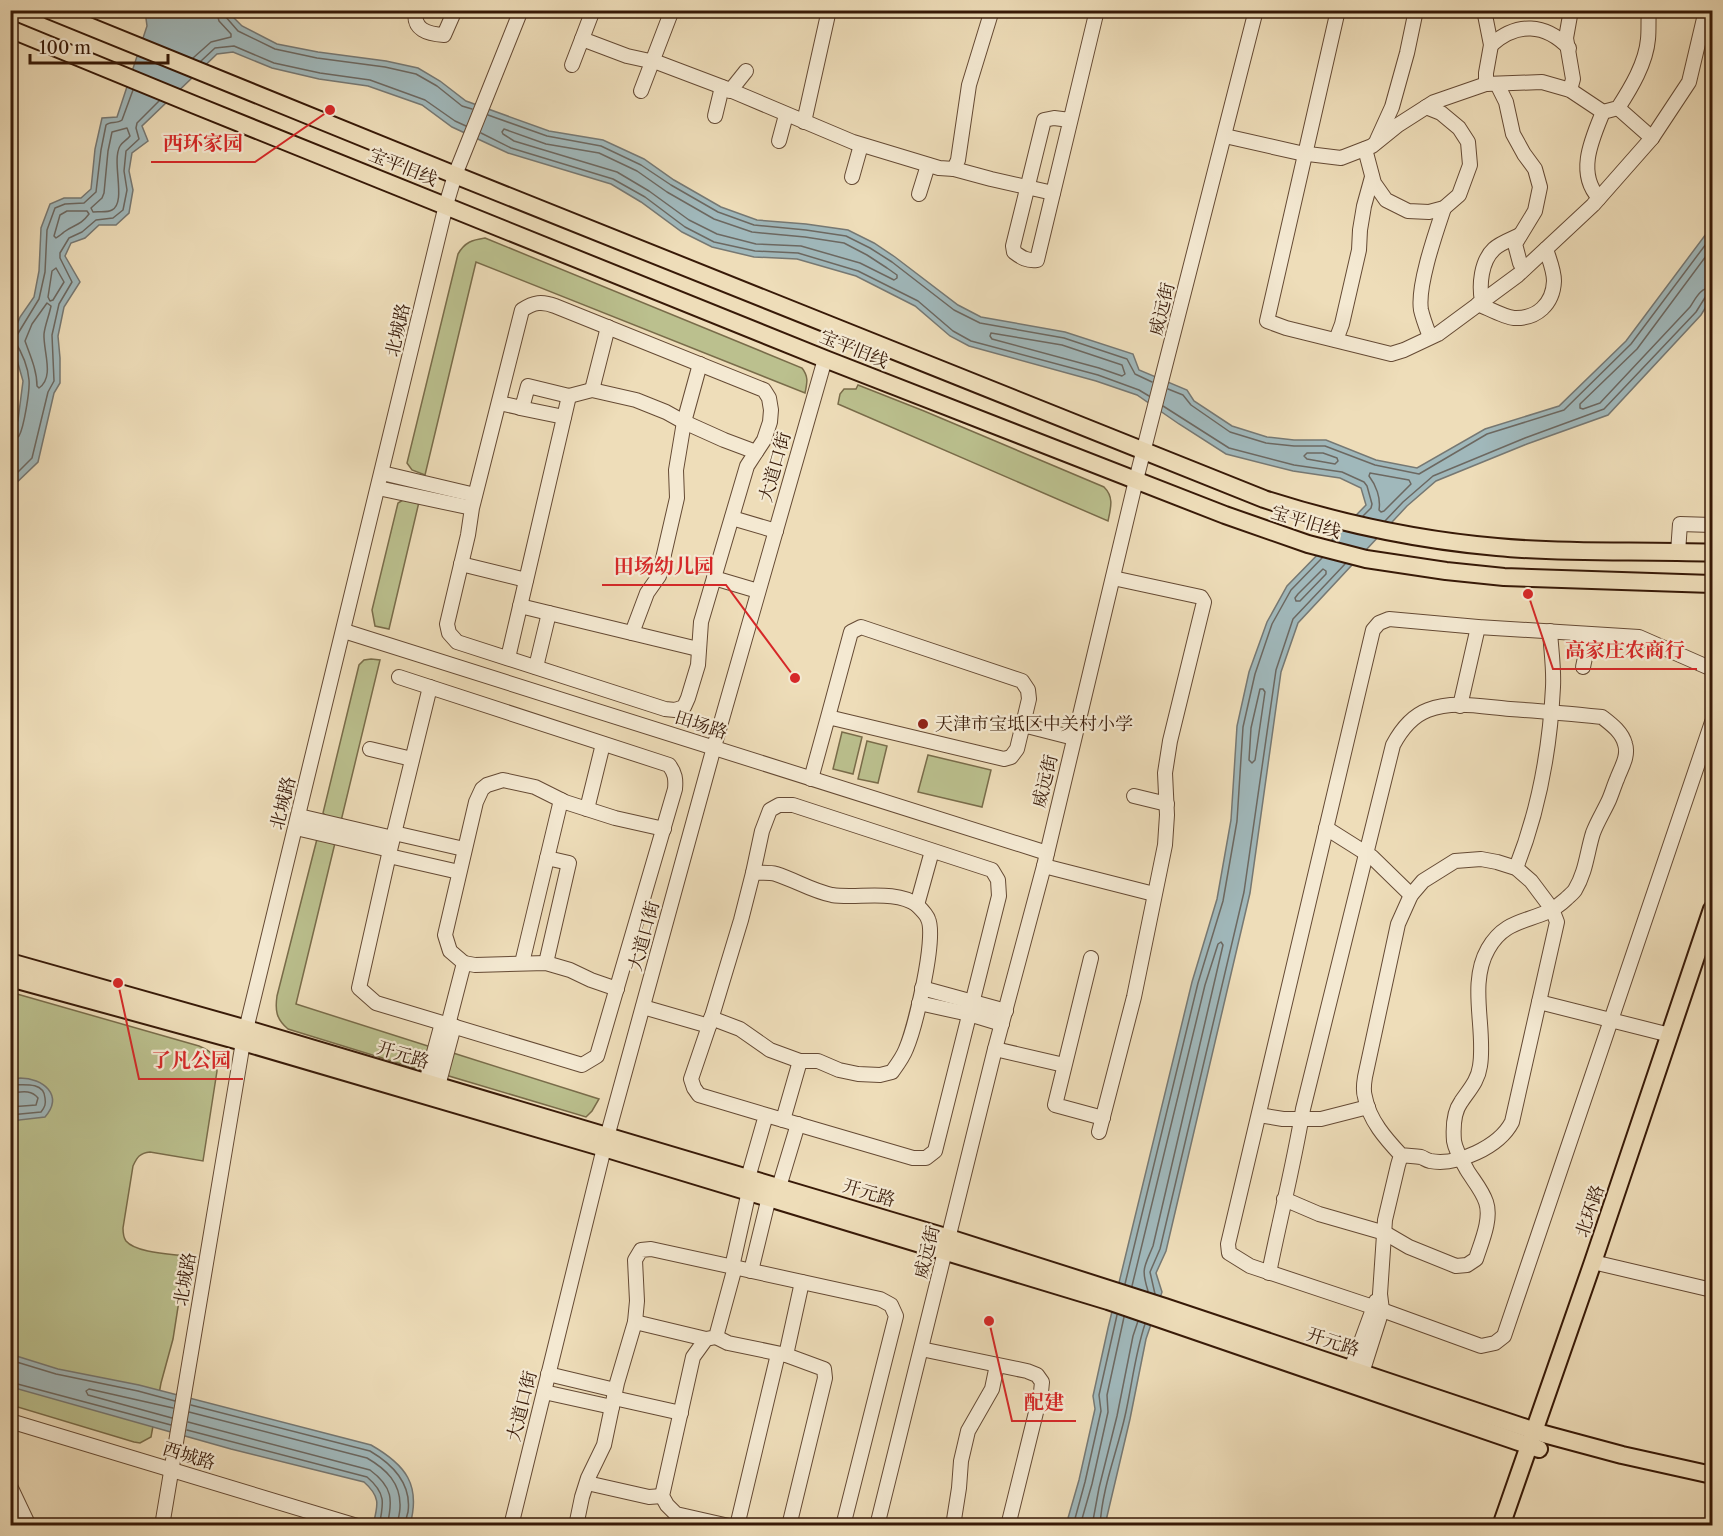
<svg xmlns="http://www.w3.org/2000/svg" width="1723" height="1536" font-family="'Libre Caslon Text','Noto Serif SC',serif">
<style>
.green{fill:#bbc08e;stroke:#796c4a;stroke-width:1.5}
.water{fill:#a0b8bb;stroke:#767873;stroke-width:1.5}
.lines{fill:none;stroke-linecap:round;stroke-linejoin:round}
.shore{stroke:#6c6861;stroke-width:1.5}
.minor-casing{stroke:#654a34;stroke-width:16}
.major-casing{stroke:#371907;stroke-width:20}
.minor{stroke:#f4e9d2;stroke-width:14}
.major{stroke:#eeddb9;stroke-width:16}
.poi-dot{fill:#8f2418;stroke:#f4e9d2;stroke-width:2}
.labels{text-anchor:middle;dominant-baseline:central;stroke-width:4.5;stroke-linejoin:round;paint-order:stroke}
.street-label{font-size:18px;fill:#371907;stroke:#f4e9d2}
.poi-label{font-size:18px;fill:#371907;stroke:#f4e9d2;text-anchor:start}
.leader{fill:none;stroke:#d62828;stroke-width:2}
.callout-dot{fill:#d62828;stroke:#f4e9d2;stroke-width:2}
.callout-label{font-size:20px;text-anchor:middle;font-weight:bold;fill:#d62828;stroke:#f4e9d2;stroke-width:4.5;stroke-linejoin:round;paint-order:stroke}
</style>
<rect width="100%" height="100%" fill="#eeddb9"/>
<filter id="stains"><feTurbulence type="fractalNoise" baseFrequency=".00333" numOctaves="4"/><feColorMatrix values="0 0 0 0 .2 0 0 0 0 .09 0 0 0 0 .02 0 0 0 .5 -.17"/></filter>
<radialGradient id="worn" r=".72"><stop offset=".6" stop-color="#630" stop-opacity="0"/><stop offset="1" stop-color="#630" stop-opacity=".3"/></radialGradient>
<g class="green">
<path d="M 485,238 L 802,368 C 809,377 807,383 805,393 L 476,262 L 425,475 L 412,470 L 407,463 L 458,254 C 465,242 472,240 485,238 Z"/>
<path d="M 858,385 L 924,411 L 1104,487 C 1114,497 1111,507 1108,521 L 838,404 L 840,394 L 844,389 L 856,389 Z"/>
<polygon points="403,500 419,502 389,629 375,626 372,610 398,503"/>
<polygon points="371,659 380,660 341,821 326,816 323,813 359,665 364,660"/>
<polygon points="842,732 862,737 853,774 833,769"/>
<polygon points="867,741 887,746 878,783 858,779"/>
<polygon points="928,755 991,770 982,807 918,792"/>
<path d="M 317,839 L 335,843 L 296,1004 L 431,1047 L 425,1067 L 421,1070 L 288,1029 C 276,1019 275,1010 277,996 Z"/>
<path d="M 10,992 L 199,1046 C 213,1052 216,1056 217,1071 L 203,1161 L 150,1152 C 140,1153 137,1157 133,1166 L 123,1228 C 123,1232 123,1237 126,1241 C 136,1253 171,1254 186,1256 L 173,1339 L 161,1383 L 151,1437 L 140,1443 L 134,1442 L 11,1405 Z"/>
<polygon points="450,1052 599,1099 592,1111 586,1117 449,1076 447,1072"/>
</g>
<g class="water">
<polygon points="145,11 227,11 242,26 277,44 318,52 386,61 418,68 440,81 466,101 549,131 603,140 644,159 674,180 721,207 757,220 806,224 848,230 874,243 895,257 958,305 981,317 1065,332 1133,354 1139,370 1187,390 1194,401 1232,426 1267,437 1294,440 1326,440 1376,460 1417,468 1485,429 1559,406 1626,341 1712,226 1712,297 1701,315 1608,415 1527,444 1436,481 1407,506 1298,623 1281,672 1250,893 1166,1251 1156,1273 1162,1292 1146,1339 1130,1419 1105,1525 1066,1525 1079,1480 1095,1409 1093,1396 1108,1328 1192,982 1217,899 1231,820 1237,726 1249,672 1267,622 1287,586 1366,505 1361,488 1340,478 1293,471 1226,454 1179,424 1137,395 1096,381 969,346 950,336 915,306 856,276 797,259 754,257 712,247 682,232 641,202 611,184 508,153 452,127 422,105 368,86 319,79 272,68 233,52 217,54 142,126 148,141 132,153 129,171 133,190 129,213 116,225 99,225 85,238 71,243 65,256 80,282 64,307 58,336 60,358 60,383 54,393 38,462 11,488 10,440 18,420 23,381 11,339 20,317 34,297 39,271 41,228 50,204 64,198 81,198 91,189 95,149 102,118 117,117 147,26"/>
<path d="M 20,1078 C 43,1078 64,1095 45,1117 L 11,1121 L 11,1080 Z"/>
<path d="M 10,1354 L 58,1369 L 139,1385 L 371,1445 C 406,1465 421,1485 410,1525 L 373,1525 C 378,1505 381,1497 364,1482 L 231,1449 L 11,1387 Z"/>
</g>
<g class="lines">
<g class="shore">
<polyline points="224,10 225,16 238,31 275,49 317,58 385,67 416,74 437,86 462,106 472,109"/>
<polyline points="193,58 211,42 231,37 231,34 219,21 216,10"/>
<polyline points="201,61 215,48 234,46 274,63 320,73 370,80 425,100 455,121 466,126"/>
<polyline points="488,115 547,136 601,146 641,165 671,185 718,212 754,225 806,230 846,236 870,248 892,262 954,310 980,323 1064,338 1127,359 1135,374 1152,382"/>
<path d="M 127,128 L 130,136 C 127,140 122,142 120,146 C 111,162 127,202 112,210 C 107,213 98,211 93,212 L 91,208 L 102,198 L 104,193 L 108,151 L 112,132 Z"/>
<polygon points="504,129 546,144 599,153 637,171 667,192 714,219 752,232 805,237 844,243 867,255 887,268 897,275 897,278 894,280 860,263 801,246 756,244 717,234 689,220 649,191 617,172 514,141 503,134 502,132"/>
<polyline points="481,133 511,148 613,179 645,197 685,227 714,242 755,251 798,253 858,271 918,301 953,331 971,341 1098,375 1139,390 1149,396"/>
<path d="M 67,211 L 87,211 L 89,214 C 80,226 75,224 64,232 C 62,234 59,236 56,238 L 54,236 L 60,215 Z"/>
<path d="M 1712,248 L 1637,349 L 1580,404 L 1580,408 L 1583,409 L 1600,403 L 1690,307 C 1696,298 1700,288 1712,287"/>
<polygon points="56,268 64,282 53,300 50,301 48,297 52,271"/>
<path d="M 47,303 L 51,306 C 49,316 45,325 44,334 C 43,351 55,377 39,388 L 37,386 C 37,370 30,355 25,341 L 32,324 Z"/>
<polygon points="991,333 1062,345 1122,365 1125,374 1122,376 1099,368 992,339 990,336"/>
<polyline points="1168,389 1183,395 1191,405 1230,432 1266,443 1294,446 1325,446 1375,465 1419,474 1487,434 1564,410 1631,344 1712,236"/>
<polyline points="1163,406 1229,448 1294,465 1342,472 1364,482 1367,486 1372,504 1371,508 1363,516"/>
<path d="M 10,440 C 15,439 16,440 19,436 C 24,427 30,390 29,380 C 28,366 21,351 14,340 L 39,299 L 45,272 L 47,230 L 55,208 L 65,204 L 84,203 L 96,192 L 101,150 L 106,125 C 110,121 117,124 122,120 L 133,90"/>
<polygon points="1307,453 1323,453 1337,458 1338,461 1335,464 1307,459 1304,456"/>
<path d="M 1370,473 L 1409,480 L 1411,484 L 1384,511 L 1381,512 L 1379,510 C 1381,498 1376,485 1369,476 Z"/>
<polyline points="10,480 32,458 48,392 54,381 52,335 59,304 72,282 60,258 60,253 69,238 82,232 96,220 113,218 123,210 127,190 124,171 126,151 139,139 136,128 137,123 159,101"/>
<polyline points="1385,521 1403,502 1433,476 1525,438 1604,409 1696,312 1706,296 1712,294"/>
<polygon points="1323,569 1326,571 1326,574 1300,601 1296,601 1295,598 1298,594"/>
<polygon points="1260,689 1263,689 1265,692 1255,760 1252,763 1249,760 1251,728"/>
<path d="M 10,1085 C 22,1085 44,1081 45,1098 C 46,1104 45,1107 41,1112 L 10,1115"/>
<path d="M 10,1093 C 21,1092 31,1089 38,1098 L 36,1105 L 10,1107"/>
<polyline points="1125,1284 1198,983 1223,901 1237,821 1243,727 1255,674 1272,624 1291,590 1322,558"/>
<path d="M 1132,1286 L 1205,985 L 1218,944 L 1221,942 L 1223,945 L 1153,1246 C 1144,1268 1141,1268 1148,1291"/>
<polyline points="1155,1294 1150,1272 1160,1249 1244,892 1276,670 1293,619 1345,564"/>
<polyline points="10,1360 56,1374 138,1391 175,1401"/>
<polyline points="10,1382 171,1425"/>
<path d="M 191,1405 L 370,1451 C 392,1464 412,1483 408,1512 C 407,1516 405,1521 405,1526"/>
<path d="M 189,1412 L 367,1458 C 386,1469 401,1483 400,1507 C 400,1513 398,1519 397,1526"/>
<polyline points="172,1418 88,1395 86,1391 89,1389 173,1408"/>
<path d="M 188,1422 L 370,1470 C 393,1487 393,1500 387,1526"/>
<path d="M 187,1430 L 367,1477 C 386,1493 384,1503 379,1526"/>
<polyline points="1073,1526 1085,1482 1101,1411 1099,1395 1117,1315"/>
<polyline points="1080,1526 1092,1484 1108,1412 1107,1395 1124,1317"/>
<polyline points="1092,1526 1099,1488 1117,1416 1133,1336 1138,1321"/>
<path d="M 1100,1526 C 1102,1488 1117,1452 1125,1416 C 1132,1385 1135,1354 1145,1324"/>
</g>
<g class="minor-casing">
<g id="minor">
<path d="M 416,10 C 412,30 428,34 444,35 L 455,10"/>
<polyline points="593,10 582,39 627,56 659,63 725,88 853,142 939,168 954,169 991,179 1053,193"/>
<polyline points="1338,10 1267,321 1286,328 1391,354 1404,350 1438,334 1518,275 1593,205 1652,138 1689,82 1706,10"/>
<polyline points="1484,10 1491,45 1486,73 1486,84"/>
<path d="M 1491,45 C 1517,22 1545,23 1569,48"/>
<polyline points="572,65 582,39"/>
<polyline points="1497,84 1506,102 1513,134 1524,154 1535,169 1540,187 1535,211 1515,244 1520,263 1524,269"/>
<polyline points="1570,90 1573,79 1566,38 1571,10"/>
<polyline points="641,91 672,10"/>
<polyline points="730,91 746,71"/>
<polyline points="1618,108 1652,138"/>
<polyline points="715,116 722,87"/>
<path d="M 1070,120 L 1054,118 L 1044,120 L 1013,246 L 1014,252 C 1022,258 1027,261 1037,260 L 1097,10"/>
<polyline points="804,122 829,10"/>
<polyline points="1225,136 1300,153 1341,158 1372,146 1398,125 1434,102 1486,84 1542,82 1570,90 1603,112"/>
<polyline points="1377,140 1392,107 1407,53 1416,10"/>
<polyline points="779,141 786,115"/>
<polyline points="1365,149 1374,183 1386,200 1408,211 1429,212 1444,208 1459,195 1470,165 1468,142 1459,128 1441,113 1426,107"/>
<polyline points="954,169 958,160 969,85 992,10"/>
<polyline points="852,177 861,145"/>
<polyline points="919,194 928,165"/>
<path d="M 1599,198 C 1576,173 1592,139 1603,112 L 1618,108 C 1631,88 1646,63 1648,39 C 1649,29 1648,20 1649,10"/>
<path d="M 1482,301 C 1479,285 1481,261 1494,249 C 1500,243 1512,239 1520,235"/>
<path d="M 1478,304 C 1488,308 1504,317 1514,318 C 1537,319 1553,304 1554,281 C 1554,270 1549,259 1546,249"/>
<path d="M 1430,337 C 1427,329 1423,319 1421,310 C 1417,286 1436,232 1444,208"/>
<polyline points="1336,340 1342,324 1359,250 1360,230 1364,206 1372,177"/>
<polyline points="592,390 608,327"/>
<polyline points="499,403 522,408 528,386 569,396 592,390 636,400 666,412 684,422 724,440 756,452"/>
<polyline points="520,408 564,417"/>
<polyline points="382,473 475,495"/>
<path d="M 378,488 L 472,508 L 468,535 L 447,624 L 449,633 L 457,642 L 665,709 L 675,710 L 684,707 L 688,698 L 698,665 L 701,622 L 747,466 L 764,440 L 770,422 L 771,410 L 769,398 L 764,390 L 555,306 C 542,301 534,302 522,310 L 472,508"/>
<polyline points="732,518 776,531"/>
<polyline points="1678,552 1680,524 1712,525"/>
<polyline points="461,564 526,580"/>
<polyline points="714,578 758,591"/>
<polyline points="520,606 698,649"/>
<polyline points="344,631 1047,853"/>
<polyline points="632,633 647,593 659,576 677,498 676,470 684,422 700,364"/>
<polyline points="508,658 569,396"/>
<polyline points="536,667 549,613"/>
<polyline points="1583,667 1590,634"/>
<polyline points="1712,669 1639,637 1478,627 1389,619 1379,623 1373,630 1228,1244 1229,1253 1250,1266 1382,1310 1481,1346 1495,1343 1504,1336 1712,722"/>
<polyline points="1460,706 1478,627"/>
<polyline points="1023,725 1074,738"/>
<polyline points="370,749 412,759"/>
<polyline points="811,779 828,717 1004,759 1011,757 1017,749 1029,699 1028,690 1022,681 861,627 851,632 828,717"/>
<polyline points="1134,796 1167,804"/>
<polyline points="587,809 603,744"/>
<polyline points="299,816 393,838"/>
<path d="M 296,828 L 390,850 L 359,988 L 376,1003 L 582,1065 L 597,1056 L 675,789 C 676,779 675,773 669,765 L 399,677"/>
<polyline points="1326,828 1372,857 1411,895"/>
<polyline points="394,833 464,849"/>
<polyline points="390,850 430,687"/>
<polyline points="389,856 459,872"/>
<polyline points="1044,866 1154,894"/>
<path d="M 1516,868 C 1539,810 1550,748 1553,687 C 1554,668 1551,649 1550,631"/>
<path d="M 753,873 C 761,873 769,872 776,874 C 795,880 812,891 832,895 C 856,899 896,889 917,905 C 920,908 927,915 928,919 C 937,937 915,1028 906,1049 C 903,1057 897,1065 892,1072 L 880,1075 L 858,1074 L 839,1070 L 818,1061 L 800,1061 L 783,1120"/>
<polyline points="917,905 932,851"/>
<polyline points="1091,958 1055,1105 1103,1118"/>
<polyline points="464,963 475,965 546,963 570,970 591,980 617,989"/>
<polyline points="522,963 561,800"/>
<polyline points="546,963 569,863 547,858"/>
<polyline points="922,988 1006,1011"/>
<polyline points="1539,1002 1670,1035"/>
<polyline points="919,1003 969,1014 1002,1024"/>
<polyline points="643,1007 709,1026"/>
<polyline points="711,1018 740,1029 770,1050 800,1061"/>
<polyline points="448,1025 464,963 450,951 445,935 476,802 482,789 487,785 503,780 535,787 565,802 615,818 664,829"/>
<polyline points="995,1049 1064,1065"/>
<polyline points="426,1082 442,1023"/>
<polyline points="438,1086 454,1026"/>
<polyline points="1259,1115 1283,1119 1321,1119 1368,1107"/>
<polyline points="1099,1132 1134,997 1165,845 1167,815 1165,773 1170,741 1204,602 1201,597 1113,578"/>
<polyline points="748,1178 766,1115 699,1095 694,1088 691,1079 709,1026 741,920 753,873 762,831 770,810 779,805 793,805 992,870 998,880 999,896 935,1151 926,1158 913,1158 766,1115"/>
<polyline points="779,1187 798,1124"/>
<polyline points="1593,1262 1712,1290"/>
<polyline points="732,1267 749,1191"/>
<polyline points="751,1271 769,1197"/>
<path d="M 1269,1273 C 1280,1218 1294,1164 1303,1109 L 1393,745 C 1401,730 1412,716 1428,710 C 1453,700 1484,707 1510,709 C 1541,711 1572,714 1602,717 C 1611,724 1622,732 1625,744 C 1629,756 1621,768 1617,779 C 1614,786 1612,793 1609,800 C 1604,811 1597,822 1593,833 C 1587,852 1586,872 1575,890 C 1573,893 1569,896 1566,899 C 1539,925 1508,913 1488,949 C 1468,984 1486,1029 1480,1066 C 1478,1081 1469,1090 1461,1102 C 1453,1113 1453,1128 1454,1141 C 1456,1152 1462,1161 1467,1170 C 1473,1180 1482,1190 1486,1202 C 1492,1219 1481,1243 1476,1259 L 1467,1265 L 1456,1266 L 1409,1247 L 1385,1233 L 1319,1214 L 1284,1199"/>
<polyline points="635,1322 706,1339"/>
<polyline points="716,1337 728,1343 786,1355"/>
<polyline points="921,1349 1027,1371 1037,1375 1042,1382 1041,1392 1008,1526"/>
<polyline points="1351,1369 1376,1301"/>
<path d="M 1362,1373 L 1382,1310 L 1380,1294 L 1385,1220 L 1398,1165 L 1401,1155 C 1408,1156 1414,1156 1421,1157 C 1424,1158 1426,1160 1430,1161 C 1457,1166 1499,1147 1512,1122 L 1557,922 L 1552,909 L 1531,881 L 1516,868 L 1497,862 L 1481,859 L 1455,861 L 1423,881 L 1411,895 L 1398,924 L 1365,1077 C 1364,1083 1363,1091 1365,1097 C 1369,1120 1386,1139 1401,1155"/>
<polyline points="548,1374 615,1390"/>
<polyline points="544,1392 612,1407"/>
<polyline points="614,1398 681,1413"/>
<polyline points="10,1421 357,1526"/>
<polyline points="587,1483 649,1497 662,1496"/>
<polyline points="10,1486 29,1526"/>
<polyline points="162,1526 243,1042 446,205 455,175 521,10"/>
<polyline points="511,1526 604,1148 714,747 825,359"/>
<polyline points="576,1526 582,1497 588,1478 604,1445 617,1383 635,1322 637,1301 635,1260 641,1250 651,1249 880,1299 891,1305 896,1316 843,1526"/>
<polyline points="729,1526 676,1514 667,1505 662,1496 693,1357 706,1339 716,1337 735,1267"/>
<polyline points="737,1526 778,1354"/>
<polyline points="789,1526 825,1378 824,1369 786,1355 802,1282"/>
<polyline points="877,1526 995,1049 1044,866 1136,480 1256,10"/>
<polyline points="953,1526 959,1488 961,1461 968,1431 992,1389 997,1365"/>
</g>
</g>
<g class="major-casing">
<g id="major">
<path d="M 49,10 L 455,175 L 1264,499 C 1342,524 1416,540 1497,547 C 1569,554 1641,550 1712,553"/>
<polyline points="10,29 195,105 825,359 1225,515 1308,544 1366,559 1446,571 1504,577 1712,584"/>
<polyline points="10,962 247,1029 949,1238 1165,1307 1544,1434 1622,1455 1712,1475"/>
<polyline points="10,978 243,1042 604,1148 1108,1301 1539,1449"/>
<polyline points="1501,1526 1593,1262 1712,909"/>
</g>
</g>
<use href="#minor" class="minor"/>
<use href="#major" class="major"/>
</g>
<circle class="poi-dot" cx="923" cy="724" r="6"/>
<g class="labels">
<g class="street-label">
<text transform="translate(403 167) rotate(22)">宝平旧线</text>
<text transform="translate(1162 309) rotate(-76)">威远街</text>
<text transform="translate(398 330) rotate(-77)">北城路</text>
<text transform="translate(854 349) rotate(22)">宝平旧线</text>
<text transform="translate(775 467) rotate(-74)">大道口街</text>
<text transform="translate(1306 522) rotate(17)">宝平旧线</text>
<text transform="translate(701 725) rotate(18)">田场路</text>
<text transform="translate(1045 781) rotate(-76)">威远街</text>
<text transform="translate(283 803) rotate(-76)">北城路</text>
<text transform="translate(644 936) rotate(-75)">大道口街</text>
<text transform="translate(403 1055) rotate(17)">开元路</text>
<text transform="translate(869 1193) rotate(17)">开元路</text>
<text transform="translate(1590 1211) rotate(-71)">北环路</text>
<text transform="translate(927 1252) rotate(-76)">威远街</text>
<text transform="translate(185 1279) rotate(-80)">北城路</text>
<text transform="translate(1333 1342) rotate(18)">开元路</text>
<text transform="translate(522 1406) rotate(-76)">大道口街</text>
<text transform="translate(189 1456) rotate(17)">西城路</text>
</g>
<g class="poi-label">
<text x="935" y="724">天津市宝坻区中关村小学</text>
</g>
</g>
<path class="leader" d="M330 110L255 162H151M795 678L726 585H602M1528 594L1553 669H1697M118 983L139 1079H243M989 1321L1012 1421H1076"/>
<g class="callout-dot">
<circle cx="330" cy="110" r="6"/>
<circle cx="795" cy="678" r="6"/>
<circle cx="1528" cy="594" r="6"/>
<circle cx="118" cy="983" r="6"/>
<circle cx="989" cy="1321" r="6"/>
</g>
<g class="callout-label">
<text x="203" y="150">西环家园</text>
<text x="664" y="573">田场幼儿园</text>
<text x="1625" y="657">高家庄农商行</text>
<text x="191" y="1067">了凡公园</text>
<text x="1044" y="1409">配建</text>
</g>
<rect width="1723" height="1536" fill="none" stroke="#eeddb9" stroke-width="36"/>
<rect x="12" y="12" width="1699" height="1512" fill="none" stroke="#371907" stroke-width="3"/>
<rect x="18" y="18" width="1687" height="1500" fill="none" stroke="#371907" stroke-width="1.5"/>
<path d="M30 54v9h138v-9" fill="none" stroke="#371907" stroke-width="3"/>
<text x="39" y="54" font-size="18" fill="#371907" stroke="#f4e9d2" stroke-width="4.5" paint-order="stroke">100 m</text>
<rect width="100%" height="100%" filter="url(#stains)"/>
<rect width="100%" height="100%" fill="url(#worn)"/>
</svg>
